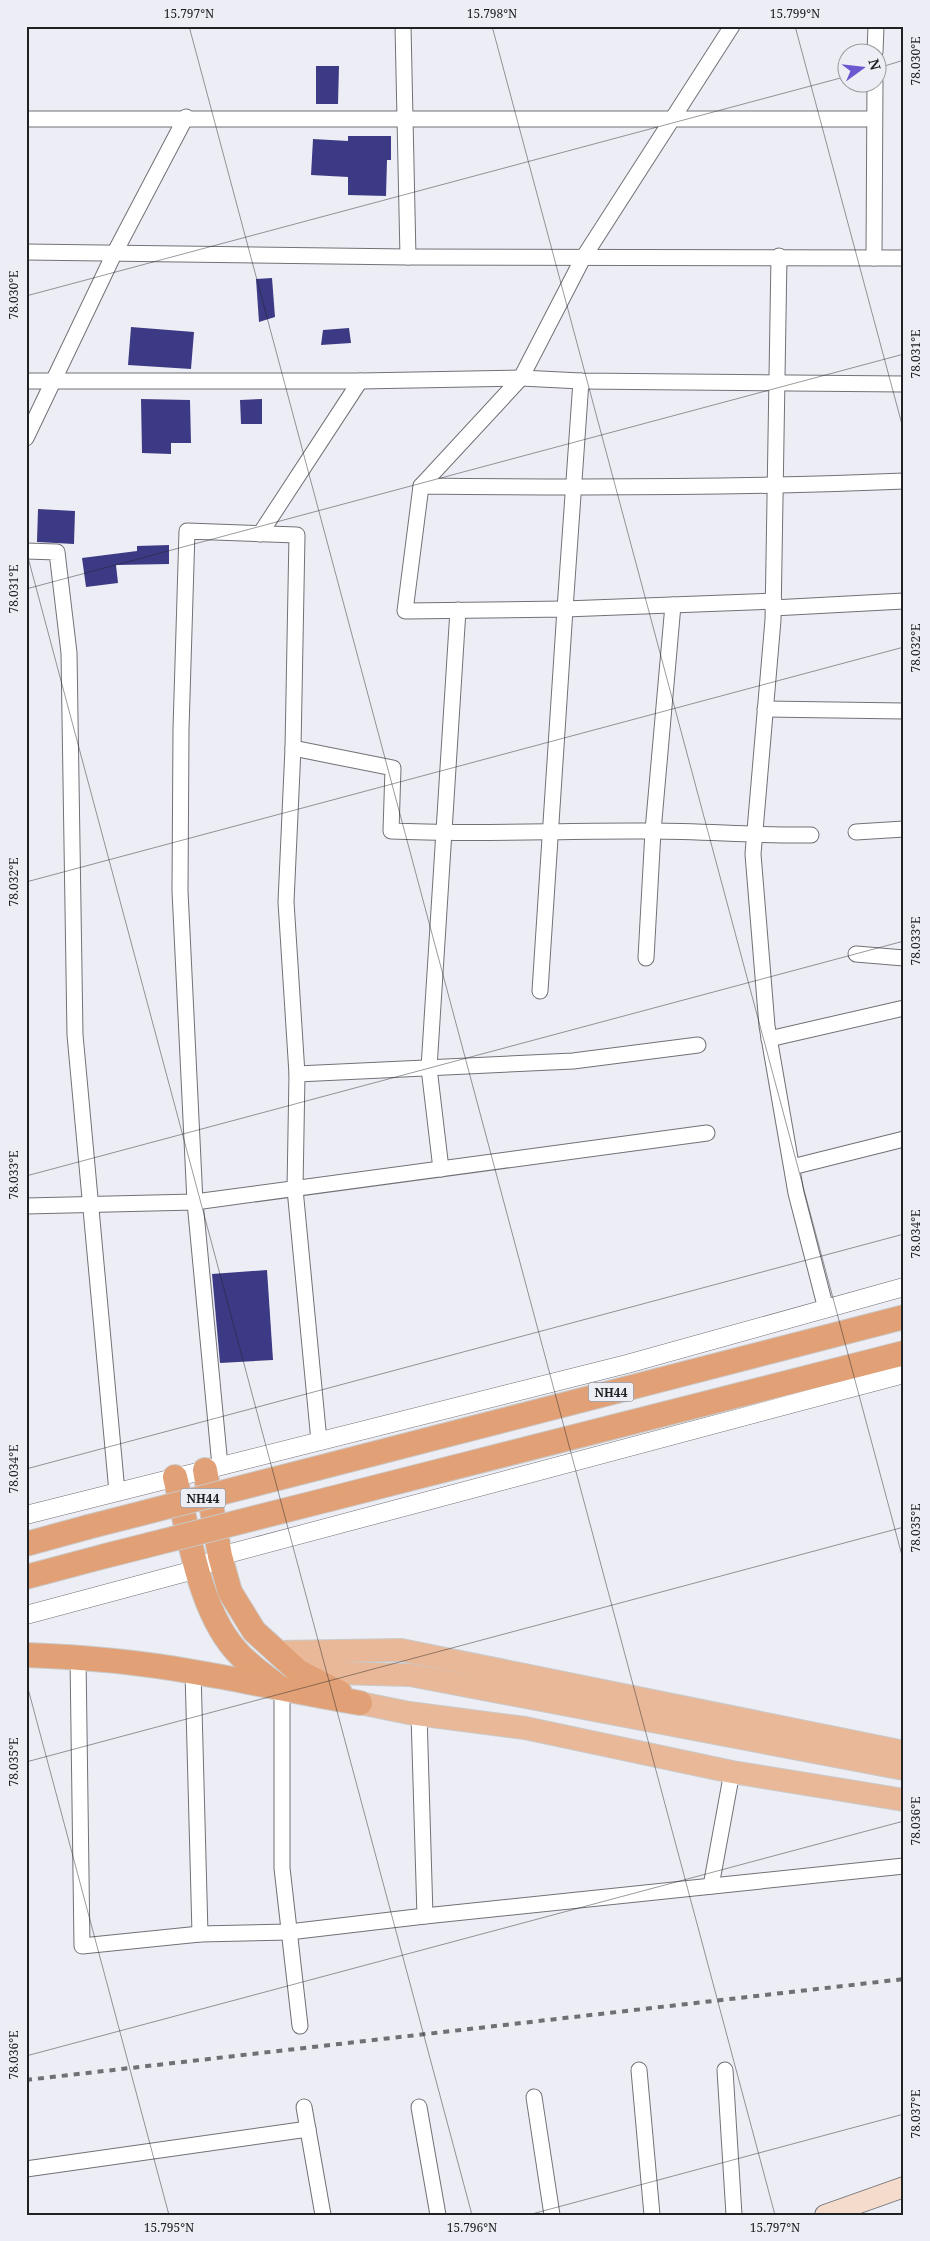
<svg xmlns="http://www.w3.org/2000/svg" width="930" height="2241" font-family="'Noto Serif',serif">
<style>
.building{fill:#3d3a85}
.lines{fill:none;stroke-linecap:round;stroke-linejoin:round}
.minor-casing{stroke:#717177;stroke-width:17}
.tertiary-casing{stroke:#717177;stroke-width:19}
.secondary-casing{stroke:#717177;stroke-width:22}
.primary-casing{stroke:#c9caca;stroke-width:24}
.trunk-casing{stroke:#c9caca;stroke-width:26}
.minor{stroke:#fff;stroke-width:15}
.tertiary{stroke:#fff;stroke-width:18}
.secondary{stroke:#f4dbcc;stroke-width:20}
.primary{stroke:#e9b898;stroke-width:22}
.trunk{stroke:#e2a076;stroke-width:24}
.rail{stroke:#6f7073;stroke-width:4;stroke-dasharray:6 6;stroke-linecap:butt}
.trunk-bridge-casing{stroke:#c9caca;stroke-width:26;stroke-linecap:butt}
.trunk-bridge{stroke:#e2a076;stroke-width:24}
.ticks{fill:none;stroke:#202123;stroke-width:1;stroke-opacity:0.45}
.labels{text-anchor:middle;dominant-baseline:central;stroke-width:5;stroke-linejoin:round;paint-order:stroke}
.shield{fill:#edeef5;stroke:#5e5e62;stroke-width:1}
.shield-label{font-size:12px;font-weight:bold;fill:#202123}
.neatline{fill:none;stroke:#202123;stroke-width:2}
.ticks-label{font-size:12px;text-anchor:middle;fill:#202123}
</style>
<rect width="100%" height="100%" fill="#edeef5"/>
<g class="building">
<polygon points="316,66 339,66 338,104 316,104"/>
<polygon points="348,136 391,136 391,160 387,160 386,196 348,195 348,177 311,175 313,139 348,141"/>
<polygon points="272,278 275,317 259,322 256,279"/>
<polygon points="131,327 194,332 191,369 128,365"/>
<polygon points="349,328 351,343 321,345 323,330"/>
<polygon points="141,399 190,400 191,443 171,443 171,454 142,453"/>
<polygon points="262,399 262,424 241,424 240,400"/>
<polygon points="38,509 75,511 74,544 37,542"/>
<polygon points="169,545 169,564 116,565 118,583 86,587 82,558 137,551 137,546"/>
<polygon points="267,1270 273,1360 220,1363 212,1274"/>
</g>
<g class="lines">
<g class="minor-casing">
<g id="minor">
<polyline points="403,26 408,257"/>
<polyline points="875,52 876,26"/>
<polyline points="26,119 874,119"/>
<polyline points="26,252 408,257 904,258"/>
<polyline points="779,256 773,620 753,854 767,1026 796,1193 826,1309"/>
<polyline points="874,258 875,82"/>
<polyline points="26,381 360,381 521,378 581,381 904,384"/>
<polyline points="581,381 565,609 774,601"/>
<polyline points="26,438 114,254 186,117"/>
<polyline points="421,486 521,378 583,258 732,26"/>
<polyline points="260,534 360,381"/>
<polyline points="26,551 57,552 69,653 75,1035 117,1492"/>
<polyline points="773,608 904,601"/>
<polyline points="765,709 904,711"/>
<path d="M 293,748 L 393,768 L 391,831 C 478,835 565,830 652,831 C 705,831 758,836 811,835"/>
<polyline points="856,832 904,829"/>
<polyline points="856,954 904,958"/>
<polyline points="646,958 653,831 673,605"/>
<path d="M 540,991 L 565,609 L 405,611 L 421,486 C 582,488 743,488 904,481"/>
<polyline points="769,1039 904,1008"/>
<polyline points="297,1074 573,1061 698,1045"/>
<polyline points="792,1167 904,1139"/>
<polyline points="441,1169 429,1068 458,610"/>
<polyline points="26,1206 195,1202 707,1133"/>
<polyline points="220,1466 195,1202 180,891 181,729 187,531 297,535 293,748 286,902 297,1074 295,1189 319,1441"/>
<polyline points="78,1657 82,1946 200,1934 289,1932 425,1916 904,1866"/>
<polyline points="193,1671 200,1934"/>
<polyline points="282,1690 282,1868 300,2026"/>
<polyline points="419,1714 425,1916"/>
<polyline points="711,1886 732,1772"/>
<polyline points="639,2070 652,2215"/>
<polyline points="725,2070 734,2215"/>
<polyline points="534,2097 552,2215"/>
<polyline points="304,2107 323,2215"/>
<polyline points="419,2107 438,2215"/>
<polyline points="26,2169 308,2129"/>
</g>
</g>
<g class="tertiary-casing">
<g id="tertiary">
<polyline points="26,1515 627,1364 904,1287"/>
<polyline points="26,1615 198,1569 220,1556 904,1374"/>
</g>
</g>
<g class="secondary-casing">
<polyline id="secondary" points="825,2215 904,2187"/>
</g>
<g class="primary-casing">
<g id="primary">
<polyline points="278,1652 401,1650 904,1752"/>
<polyline points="299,1672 410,1675 904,1769"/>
<polyline points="360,1703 409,1713 525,1728 732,1772 904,1800"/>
</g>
</g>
<g class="trunk-casing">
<g id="trunk">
<polyline points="318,1468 904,1317"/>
<polyline points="205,1470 220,1556 230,1592 254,1631 299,1672 340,1693"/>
<path d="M 175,1477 C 189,1533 199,1615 241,1656 C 253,1668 267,1678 280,1688"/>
<polyline points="330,1499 904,1353"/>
<polyline points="26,1544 88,1527"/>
<polyline points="26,1577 105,1556"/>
<path d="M 26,1655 C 82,1657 139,1662 194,1672 C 249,1681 304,1694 360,1703"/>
</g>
</g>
<use href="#minor" class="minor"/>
<use href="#tertiary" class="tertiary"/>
<use href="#secondary" class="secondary"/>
<use href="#primary" class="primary"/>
<use href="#trunk" class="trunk"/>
<polyline class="rail" points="26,2080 904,1979"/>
<g class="trunk-bridge-casing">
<g id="trunk-bridge">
<polyline points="88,1527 318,1468"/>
<polyline points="105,1556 330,1499"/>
</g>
</g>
<use href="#trunk-bridge" class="trunk-bridge"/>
</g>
<path class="ticks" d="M 189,26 L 775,2215M 492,26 L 904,1563M 795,26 L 904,432M 878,68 L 904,60M 26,296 L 848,76M 26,550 L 472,2215M 26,589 L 904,354M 26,882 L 904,647M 26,1176 L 904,941M 26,1469 L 904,1234M 26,1681 L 169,2215M 26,1762 L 904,1527M 26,2056 L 904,1821M 528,2215 L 904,2114"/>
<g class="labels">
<g class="shield">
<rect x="588.5" y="1382.5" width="45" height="19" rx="4"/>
<rect x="180.5" y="1488.5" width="45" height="19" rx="4"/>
</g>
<g class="shield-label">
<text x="611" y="1392">NH44</text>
<text x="203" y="1498">NH44</text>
</g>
</g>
<rect width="930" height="2241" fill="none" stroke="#edeef5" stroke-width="55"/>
<g transform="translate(862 68) rotate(75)"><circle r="24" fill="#edeef5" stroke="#9b9ca1"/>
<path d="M0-4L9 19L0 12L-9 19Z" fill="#6c57d1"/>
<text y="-8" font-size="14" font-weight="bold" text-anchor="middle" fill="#202123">N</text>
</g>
<rect x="28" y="28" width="874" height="2186" class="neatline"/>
<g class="ticks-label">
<text x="189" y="18">15.797°N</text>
<text x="492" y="18">15.798°N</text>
<text x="795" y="18">15.799°N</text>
<text transform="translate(916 61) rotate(-90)" y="4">78.030°E</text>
<text transform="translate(14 295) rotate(-90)" y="4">78.030°E</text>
<text transform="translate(916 354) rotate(-90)" y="4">78.031°E</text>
<text transform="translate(14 589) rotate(-90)" y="4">78.031°E</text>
<text transform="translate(916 648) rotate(-90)" y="4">78.032°E</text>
<text transform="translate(14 882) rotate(-90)" y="4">78.032°E</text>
<text transform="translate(916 941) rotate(-90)" y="4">78.033°E</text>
<text transform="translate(14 1175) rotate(-90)" y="4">78.033°E</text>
<text transform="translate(916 1234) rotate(-90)" y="4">78.034°E</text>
<text transform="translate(14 1469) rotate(-90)" y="4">78.034°E</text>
<text transform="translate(916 1528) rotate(-90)" y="4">78.035°E</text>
<text transform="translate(14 1762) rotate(-90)" y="4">78.035°E</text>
<text transform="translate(916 1821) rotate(-90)" y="4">78.036°E</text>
<text transform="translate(14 2055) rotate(-90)" y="4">78.036°E</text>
<text transform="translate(916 2114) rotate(-90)" y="4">78.037°E</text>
<text x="169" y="2232">15.795°N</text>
<text x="472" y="2232">15.796°N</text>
<text x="775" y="2232">15.797°N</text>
</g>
</svg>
